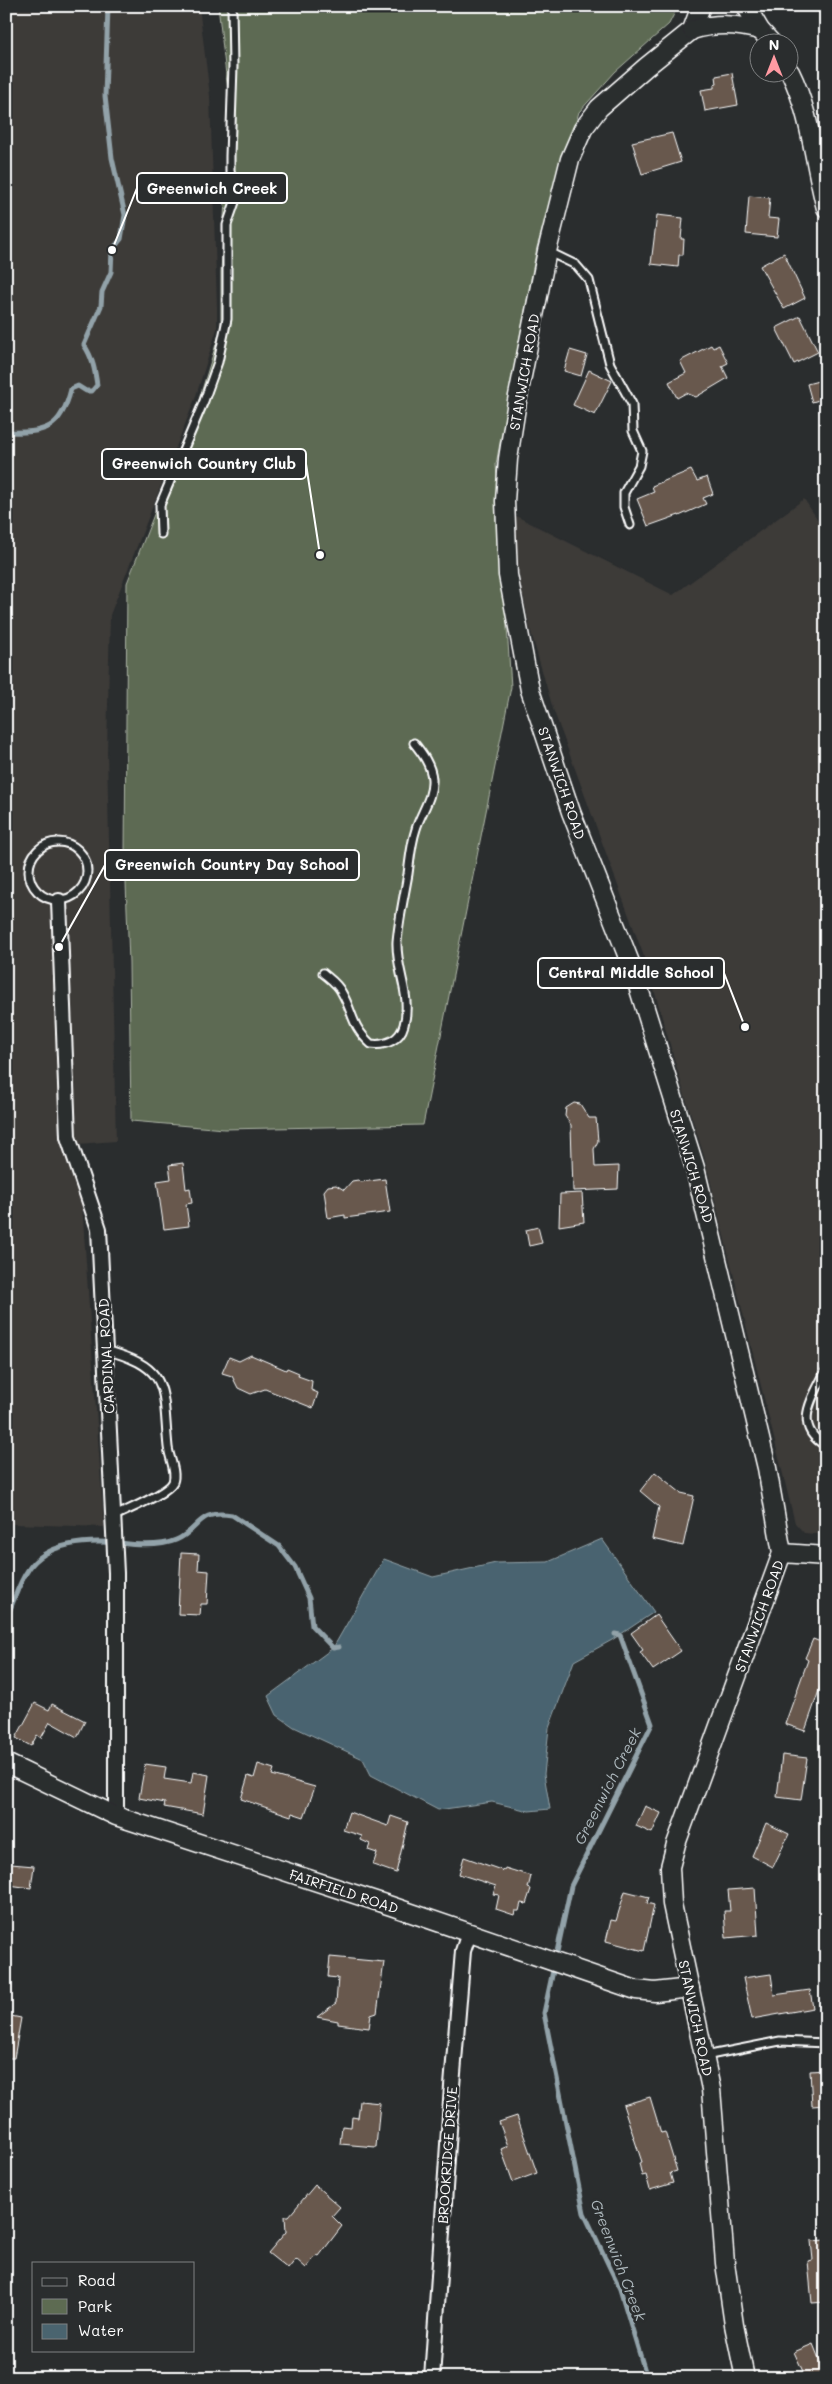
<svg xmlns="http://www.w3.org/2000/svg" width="832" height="2384" font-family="Mali,sans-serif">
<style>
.built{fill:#3c3a38}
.green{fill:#5d6b52;stroke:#aeb5a8}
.water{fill:#4a646f;stroke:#92a2a9}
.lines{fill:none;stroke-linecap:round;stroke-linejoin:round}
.stream{stroke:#92a2a9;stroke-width:5}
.building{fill:#67584e;stroke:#fff}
.service-casing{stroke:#fff;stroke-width:11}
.minor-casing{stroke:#fff;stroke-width:18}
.tertiary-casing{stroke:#fff;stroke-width:21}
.service{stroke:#2a2d2e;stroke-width:7}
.minor{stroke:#2a2d2e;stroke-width:14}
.tertiary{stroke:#2a2d2e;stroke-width:18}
.labels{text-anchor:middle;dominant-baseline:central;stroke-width:5;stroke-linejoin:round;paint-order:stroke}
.street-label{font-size:14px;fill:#fff;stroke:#2a2d2e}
.water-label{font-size:15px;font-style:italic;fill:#aeb9be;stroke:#2a2d2e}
.leader{fill:none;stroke:#fff;stroke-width:2}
.callout-dot{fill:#fff;stroke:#2a2d2e;stroke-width:2}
.callout{fill:#2a2d2e;stroke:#fff;stroke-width:2}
.callout-label{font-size:15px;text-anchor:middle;font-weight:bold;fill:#fff}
</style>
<rect width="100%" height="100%" fill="#2a2d2e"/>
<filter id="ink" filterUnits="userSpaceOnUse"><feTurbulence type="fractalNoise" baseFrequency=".02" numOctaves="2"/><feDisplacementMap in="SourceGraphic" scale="10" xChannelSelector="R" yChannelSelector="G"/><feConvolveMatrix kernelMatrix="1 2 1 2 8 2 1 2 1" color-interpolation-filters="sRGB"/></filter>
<g filter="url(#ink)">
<g class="built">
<polygon points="6,6 199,6 210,96 217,306 217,329 195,399 110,615 107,752 116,1141 78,1144 104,1527 13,1524 6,1539"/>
<polygon points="804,499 826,532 826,1535 804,1533 795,1523 704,1156 684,1093 646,962 553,709 530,629 519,577 514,515 673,595"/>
</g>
<polygon class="green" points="218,6 678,6 669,24 615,72 579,112 537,247 496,464 511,687 423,1125 224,1129 131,1121 129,962 125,857 127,583 198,403 221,328 221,272 230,109"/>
<polygon class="water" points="602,1539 654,1612 612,1640 574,1661 549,1728 544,1774 550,1809 529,1811 492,1802 438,1810 371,1775 363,1759 294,1727 277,1715 268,1696 333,1648 384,1559 433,1577 496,1563 548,1562"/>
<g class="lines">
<g class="stream">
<path d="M 6,432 C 45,433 61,430 71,389 L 78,386 L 86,391 L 92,391 L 97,385 C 95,371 93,358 84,345 L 101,306 L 102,292 L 111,272 L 112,250 L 121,239 L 125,215 L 112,158 L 105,96 L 108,6"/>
<path d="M 6,1619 C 13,1604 18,1584 28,1570 C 46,1542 88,1540 119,1543 C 135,1545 160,1547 176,1540 C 201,1529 197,1509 232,1515 L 279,1546 L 295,1567 L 309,1598 L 312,1626 L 333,1648 L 339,1647"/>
<polyline points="615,1634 620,1635 652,1724 571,1886 544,2013 584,2213 620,2289 647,2378"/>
</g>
</g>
<g class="building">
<polygon points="732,73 738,105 705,111 701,90 714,88 714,85 717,84 716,76"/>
<polygon points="672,133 681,162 642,174 632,142"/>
<polygon points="749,196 770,198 768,218 779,219 777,237 746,234"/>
<polygon points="657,215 683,218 681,239 684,239 683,255 679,255 678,267 651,264"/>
<polygon points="784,253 805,298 784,309 760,266"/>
<polygon points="800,316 818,352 794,364 776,328"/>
<polygon points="711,345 713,348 719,345 728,363 722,366 728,378 696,397 686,393 677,398 669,382 686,373 680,361"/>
<polygon points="570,350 587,355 581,376 564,371"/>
<polygon points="589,370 612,381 595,415 573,405"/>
<polygon points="826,379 826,398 812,402 807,384"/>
<polygon points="691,470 697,481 707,477 713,494 703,498 706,504 679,516 679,515 648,526 637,499 654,492 652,486"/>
<polygon points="574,1103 580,1104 589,1118 596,1118 598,1141 594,1149 595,1167 619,1166 618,1189 573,1191 571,1125 565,1116 566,1108"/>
<polygon points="183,1163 186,1189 190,1188 192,1203 186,1204 189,1226 164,1229 157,1181 171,1179 169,1165"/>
<polygon points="385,1179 390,1212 345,1218 345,1215 328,1218 324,1191 328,1186 336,1185 344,1190 352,1181 358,1180 361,1182"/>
<polygon points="582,1193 584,1222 559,1226 560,1194"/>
<polygon points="538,1227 542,1243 529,1246 526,1230"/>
<polygon points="251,1355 286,1370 287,1368 299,1373 298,1376 312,1381 311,1390 318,1393 313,1408 265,1389 251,1394 238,1388 232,1376 222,1373 229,1357 239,1361"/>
<polygon points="655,1472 681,1493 694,1496 683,1546 652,1539 659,1507 640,1491"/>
<polygon points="181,1553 199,1554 198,1570 209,1571 207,1604 201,1604 200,1615 178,1614"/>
<polygon points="656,1615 681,1651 653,1670 640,1652 643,1650 631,1633"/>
<polygon points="813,1639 826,1644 826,1683 822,1682 805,1731 785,1724 808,1660 805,1658"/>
<polygon points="35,1703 49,1710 52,1704 85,1721 77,1737 50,1722 41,1738 37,1735 31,1746 16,1738"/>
<polygon points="782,1755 807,1758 801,1800 777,1797"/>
<polygon points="145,1764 166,1767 164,1779 191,1783 193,1772 209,1775 203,1814 164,1807 165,1803 139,1798"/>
<polygon points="258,1764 274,1769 272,1775 315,1787 304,1817 292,1813 291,1816 241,1799 248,1776 254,1778"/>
<polygon points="645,1806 661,1813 652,1833 636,1826"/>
<polygon points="349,1812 388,1826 391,1816 408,1822 396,1873 373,1865 377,1853 368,1850 370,1844 361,1840 362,1836 343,1830"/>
<polygon points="766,1823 789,1834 773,1867 752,1856"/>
<polygon points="464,1857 504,1871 505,1868 531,1876 528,1888 531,1889 526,1904 521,1903 519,1911 515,1911 514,1915 496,1909 499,1895 493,1894 496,1886 459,1874"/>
<polygon points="11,1864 34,1866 31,1888 9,1885"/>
<polygon points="755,1888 758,1935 726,1938 724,1911 730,1911 728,1890"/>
<polygon points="625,1891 649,1897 647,1903 654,1905 644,1951 606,1941 611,1920 616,1921"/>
<polygon points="330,1957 384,1962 377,2013 371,2015 369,2028 338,2024 338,2021 317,2017 336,2003 338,1978 328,1977"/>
<polygon points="771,1974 774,1995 810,1990 813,2008 752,2019 743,1978"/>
<polygon points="6,2015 21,2018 14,2058 6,2058"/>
<polygon points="826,2070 826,2105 812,2106 810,2071"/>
<polygon points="650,2097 661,2133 665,2132 677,2171 670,2173 673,2183 650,2190 646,2175 642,2176 639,2163 642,2162 623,2105"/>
<polygon points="360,2101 380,2103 376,2147 340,2144 342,2126 351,2127 352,2117 358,2118"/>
<polygon points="517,2116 537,2173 513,2182 501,2149 508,2146 499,2122"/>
<polygon points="315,2185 340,2207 332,2216 342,2226 319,2256 317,2255 306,2268 296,2259 288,2269 268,2253 286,2232 285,2216 289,2216"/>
<polygon points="826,2240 826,2302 812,2303 808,2261 813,2260 811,2241"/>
<polygon points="813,2344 826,2376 826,2378 806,2378 794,2352"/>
</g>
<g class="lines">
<g class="service-casing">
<g id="service">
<polyline points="547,251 576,265 589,280 610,364 632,404 633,431 642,451 639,466 624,493 624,507 630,525"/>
<polyline points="161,534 160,505 204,401 218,362 227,319 227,225 235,202 235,187 230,171 230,156 233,66 232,6"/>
<circle cx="58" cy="871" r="29"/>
<path d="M 323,973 C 330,979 338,984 342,993 C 354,1014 351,1026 371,1044 C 386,1046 400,1040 404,1025 C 412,996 396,971 397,942 C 399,919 404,897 408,874 C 410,859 411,844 416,829 C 421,812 433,798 432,779 C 431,765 422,753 414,743"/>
<path d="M 105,1350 C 172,1368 162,1388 168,1447 C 169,1457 177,1472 173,1482 C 167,1494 126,1510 113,1517"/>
<path d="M 826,1370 C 813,1398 791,1426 826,1446"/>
<polyline points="705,2056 780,2041 826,2043"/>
</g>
</g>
<g class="minor-casing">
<g id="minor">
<polyline points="59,901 68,1137 99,1229 116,1573 116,1816"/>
<polyline points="432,2378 452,2086 463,1951 469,1933"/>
</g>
</g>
<g class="tertiary-casing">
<g id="tertiary">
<polyline points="701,6 692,30 646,67 599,108 583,129 570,159 547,251 517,401 508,459 505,501 508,575 530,690 571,812 633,970 695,1168 767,1468 782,1553 676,1844 670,1867 672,1904 711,2089 725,2263 734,2325 745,2378"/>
<polyline points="746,6 760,30 771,42"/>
<path d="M 692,30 C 716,23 736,24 760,30"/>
<path d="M 790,72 C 811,114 814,163 826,208"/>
<polyline points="782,1553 826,1556"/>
<polyline points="6,1763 116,1816 391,1906 636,1990 655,1992 690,1988"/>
</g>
</g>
<use href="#service" class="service"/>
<use href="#minor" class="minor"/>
<use href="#tertiary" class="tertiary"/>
</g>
</g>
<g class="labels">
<g class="street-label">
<text transform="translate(524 372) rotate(-80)">STANWICH ROAD</text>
<text transform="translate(562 783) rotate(71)">STANWICH ROAD</text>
<text transform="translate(692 1166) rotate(73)">STANWICH ROAD</text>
<text transform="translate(106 1356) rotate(-93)">CARDINAL ROAD</text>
<text transform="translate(759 1616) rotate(-70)">STANWICH ROAD</text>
<text transform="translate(344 1891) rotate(18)">FAIRFIELD ROAD</text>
<text transform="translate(696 2018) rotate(78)">STANWICH ROAD</text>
<text transform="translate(447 2155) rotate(-86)">BROOKRIDGE DRIVE</text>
</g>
<g class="water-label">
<text transform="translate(607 1786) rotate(-63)">Greenwich Creek</text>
<text transform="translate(619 2260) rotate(69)">Greenwich Creek</text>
</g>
</g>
<path class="leader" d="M112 250L137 188M320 555L306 464M59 947L105 865M745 1027L724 973"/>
<g class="callout-dot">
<circle cx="112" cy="250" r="5"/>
<circle cx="320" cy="555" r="5"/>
<circle cx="59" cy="947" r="5"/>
<circle cx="745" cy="1027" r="5"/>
</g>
<g class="callout">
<rect x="137" y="173" width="150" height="30" rx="5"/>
<rect x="102" y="449" width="204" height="30" rx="5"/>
<rect x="105" y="850" width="254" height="30" rx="5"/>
<rect x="538" y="958" width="186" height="30" rx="5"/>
</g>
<g class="callout-label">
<text x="212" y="194">Greenwich Creek</text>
<text x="204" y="469">Greenwich Country Club</text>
<text x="232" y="870">Greenwich Country Day School</text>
<text x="631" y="978">Central Middle School</text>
</g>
<rect width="832" height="2384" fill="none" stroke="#2a2d2e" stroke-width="25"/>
<rect x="12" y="12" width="807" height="2359" fill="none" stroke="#fff" stroke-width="2" filter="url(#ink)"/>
<rect x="32" y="2262" width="162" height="90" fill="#2a2d2e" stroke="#7f8182"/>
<rect x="42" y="2278" width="25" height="8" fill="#2a2d2e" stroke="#7f8182"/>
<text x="78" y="2286" font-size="15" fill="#ffffff">Road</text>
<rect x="42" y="2299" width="25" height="15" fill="#5d6b52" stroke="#7f8182"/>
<text x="78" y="2312" font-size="15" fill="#ffffff">Park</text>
<rect x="42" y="2324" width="25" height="15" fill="#4a646f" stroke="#7f8182"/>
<text x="78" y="2336" font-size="15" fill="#ffffff">Water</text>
<g transform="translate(774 58)"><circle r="24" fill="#2a2d2e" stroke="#7f8182"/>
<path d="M0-4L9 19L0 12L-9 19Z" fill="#ff9aa2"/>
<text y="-8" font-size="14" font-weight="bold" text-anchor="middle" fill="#ffffff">N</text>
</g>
</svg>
